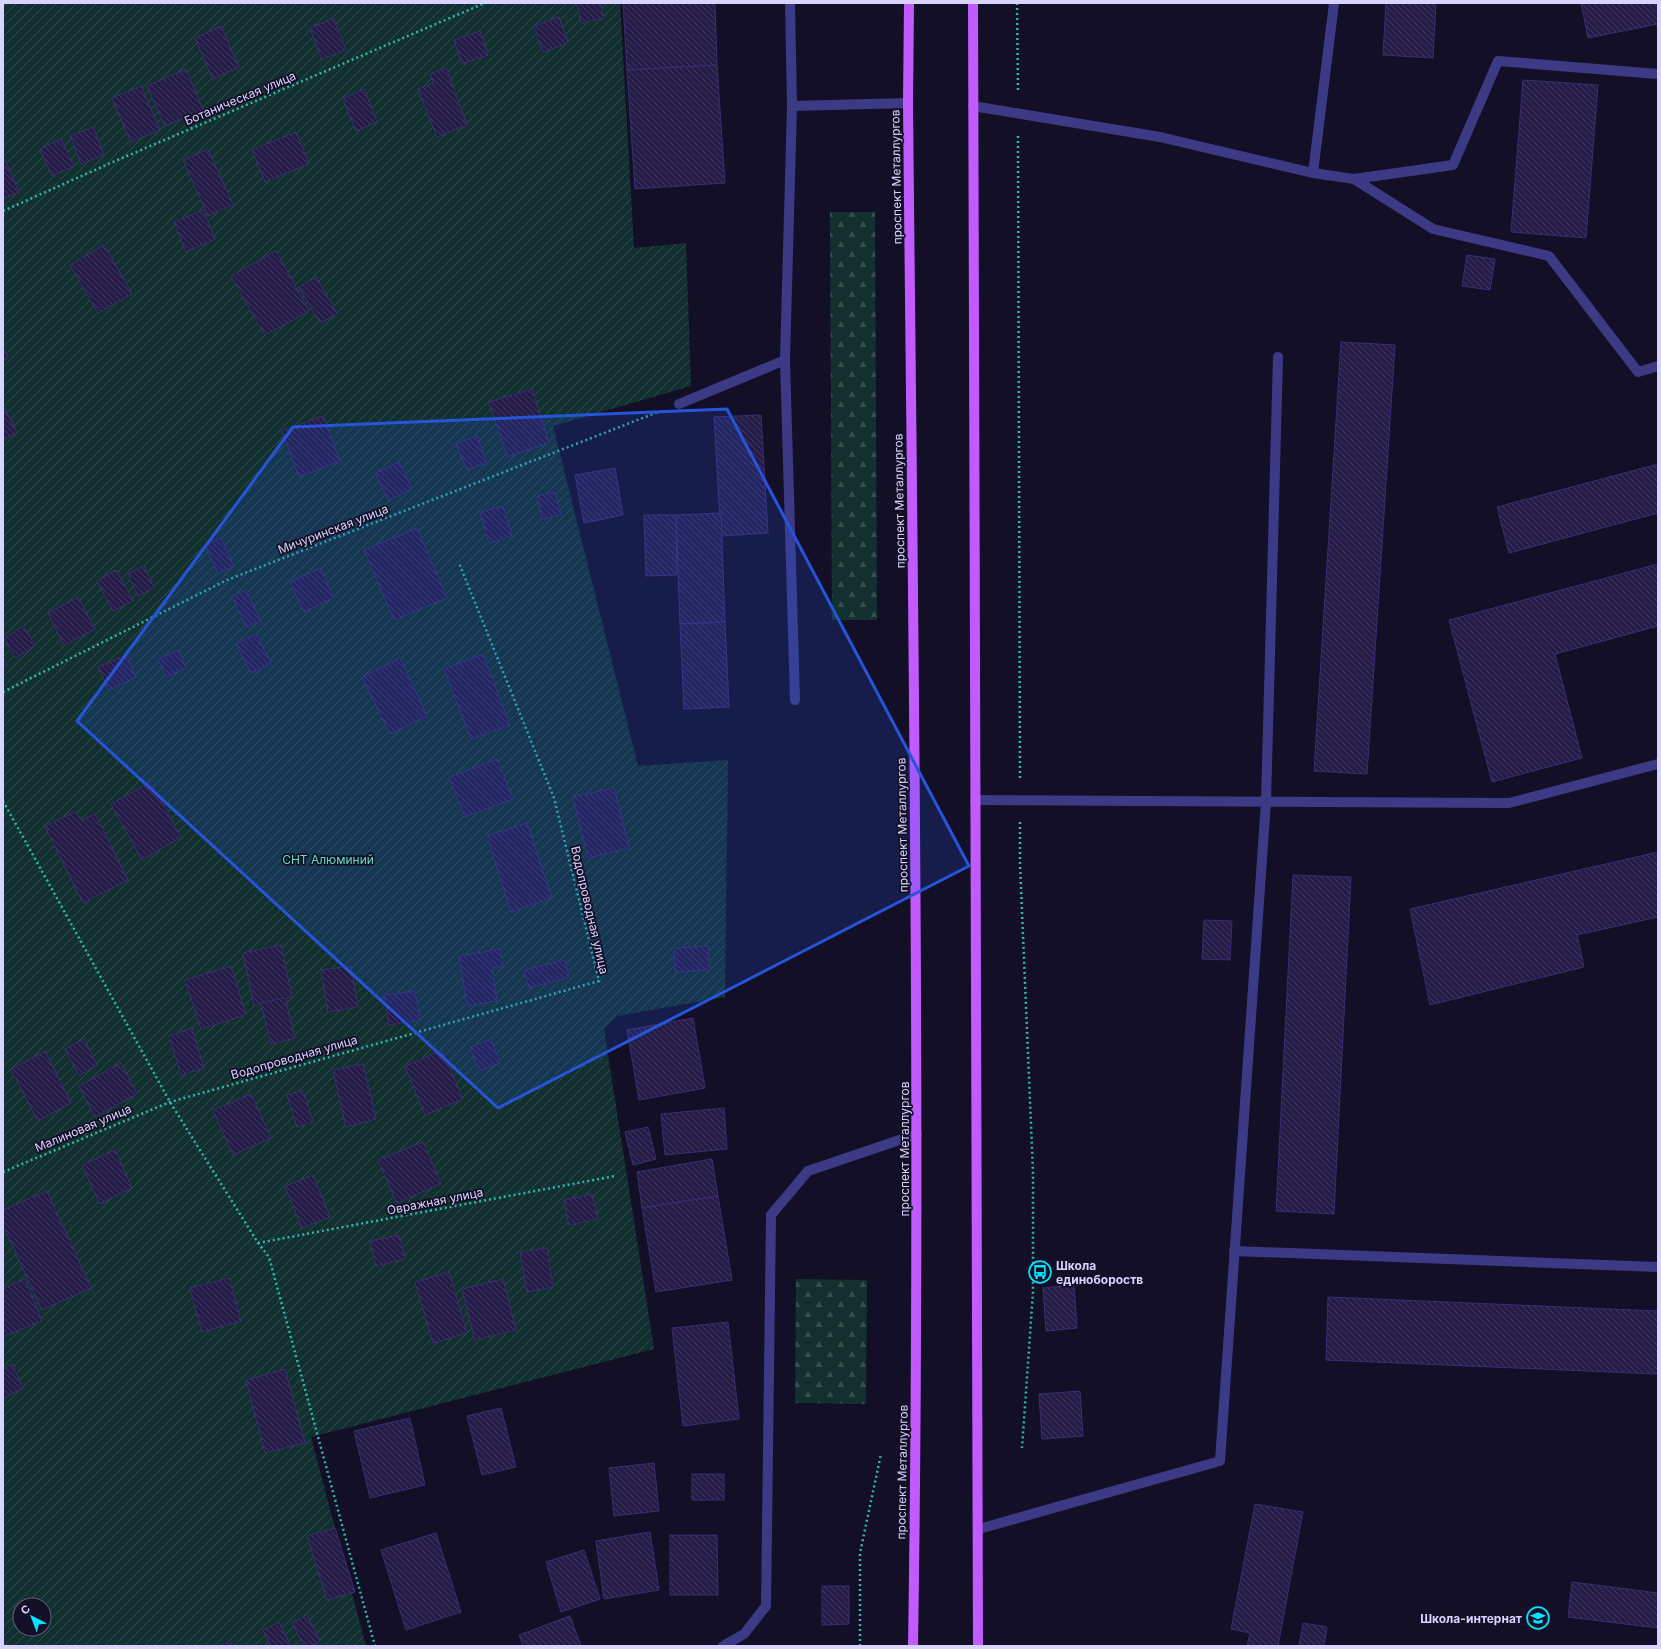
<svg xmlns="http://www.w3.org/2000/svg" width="1661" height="1649" font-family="Inter,sans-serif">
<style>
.forest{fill:url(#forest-firs)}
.garden{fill:url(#garden-furrows);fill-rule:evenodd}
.building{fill:url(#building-back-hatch);stroke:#3b2d73}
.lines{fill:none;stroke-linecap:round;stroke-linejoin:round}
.path{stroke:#2fb8b0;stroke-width:2.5;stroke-dasharray:2 3;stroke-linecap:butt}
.lane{stroke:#3d3a85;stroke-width:10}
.primary{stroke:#c25bff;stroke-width:10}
.marked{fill:#2655da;fill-opacity:0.2;stroke:#2655da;stroke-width:3;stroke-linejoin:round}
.labels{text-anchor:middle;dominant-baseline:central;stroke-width:3.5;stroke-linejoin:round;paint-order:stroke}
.street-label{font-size:12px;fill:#d9d4ff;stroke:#130f26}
.park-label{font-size:12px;fill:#5fe0c0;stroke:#130f26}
.poi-label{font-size:12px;font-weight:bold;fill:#d9d4ff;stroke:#130f26;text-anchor:start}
</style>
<defs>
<pattern id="forest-firs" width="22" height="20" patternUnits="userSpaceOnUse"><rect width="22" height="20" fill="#12302f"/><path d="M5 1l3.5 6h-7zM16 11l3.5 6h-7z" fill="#344d4e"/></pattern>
<pattern id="garden-furrows" width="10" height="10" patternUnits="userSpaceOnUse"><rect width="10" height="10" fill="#12302f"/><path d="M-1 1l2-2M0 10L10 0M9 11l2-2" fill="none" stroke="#344d4e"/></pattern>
<pattern id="building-back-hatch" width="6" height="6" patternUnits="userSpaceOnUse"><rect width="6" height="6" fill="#241b47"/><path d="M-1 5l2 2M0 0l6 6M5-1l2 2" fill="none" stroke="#433b63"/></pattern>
</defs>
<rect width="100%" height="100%" fill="#130f26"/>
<g class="forest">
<polygon points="830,212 875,212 877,620 832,620"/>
<polygon points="796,1279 867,1280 866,1404 795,1403"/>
</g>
<path class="garden" d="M 3,3 L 620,3 L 634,248 L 686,243 L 691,386 L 553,426 L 638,766 L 728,760 L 725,997 L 617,1016 L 604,1029 L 654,1349 L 311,1437 L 366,1646 L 3,1646 ZM 20,1605 L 44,1605 L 44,1629 L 20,1629 Z"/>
<g class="building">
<polygon points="577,3 600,3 604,18 581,23"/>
<polygon points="623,3 715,3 717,65 627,70"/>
<polygon points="1386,3 1436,3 1433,58 1383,55"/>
<polygon points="1581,3 1658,3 1658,24 1588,38"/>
<polygon points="559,17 568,43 543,52 534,26"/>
<polygon points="333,18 346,50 322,59 310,28"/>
<polygon points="221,26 239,67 213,79 195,38"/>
<polygon points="480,31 488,55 462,64 454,40"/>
<polygon points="717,65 725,183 635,189 627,70"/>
<polygon points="446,68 467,125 437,137 418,89 434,83 430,74"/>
<polygon points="186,69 203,110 165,126 147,86"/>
<polygon points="1523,80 1598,85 1586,238 1511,232"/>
<polygon points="141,86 160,130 131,142 112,98"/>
<polygon points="364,89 377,122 356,131 343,98"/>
<polygon points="93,127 104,155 81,164 70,136"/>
<polygon points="296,132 309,164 265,182 252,150"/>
<polygon points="61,139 74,166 52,176 40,149"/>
<polygon points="208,149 233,205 208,216 183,160"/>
<polygon points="5,160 19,192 3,199 3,161"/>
<polygon points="203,210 215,239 186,252 174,222"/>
<polygon points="104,245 132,294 98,313 70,265"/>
<polygon points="276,251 309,311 265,335 231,276"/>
<polygon points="1467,255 1495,259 1490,290 1462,286"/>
<polygon points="316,277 337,314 320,323 299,287"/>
<polygon points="1341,342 1395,345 1367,774 1314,771"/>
<polygon points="3,349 8,358 3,360"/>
<polygon points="532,389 549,443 507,457 489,402"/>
<polygon points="3,405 17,433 3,440"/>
<polygon points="761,415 768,533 721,536 714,417"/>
<polygon points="323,416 340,461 299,477 282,431"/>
<polygon points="477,436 487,463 467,470 456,444"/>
<polygon points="399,462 412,489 388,500 376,473"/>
<polygon points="1658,464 1658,513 1509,553 1497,507"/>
<polygon points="615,468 623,515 584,523 575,475"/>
<polygon points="555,492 561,515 542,519 537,496"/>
<polygon points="503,506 512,536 489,543 480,512"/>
<polygon points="721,513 725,622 680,624 676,515"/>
<polygon points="644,515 676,515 677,575 646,576"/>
<polygon points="417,528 447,598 394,620 364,550"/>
<polygon points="221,538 234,566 218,573 205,545"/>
<polygon points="1658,564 1658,626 1555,654 1582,758 1492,782 1449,620"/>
<polygon points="144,566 154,588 138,596 128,574"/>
<polygon points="320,568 334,598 304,612 290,582"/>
<polygon points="116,570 133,601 113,611 97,581"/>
<polygon points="246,590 261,621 246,627 232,596"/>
<polygon points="78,597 95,629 64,645 48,613"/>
<polygon points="725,622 729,707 684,709 680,624"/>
<polygon points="23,626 35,645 16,658 4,639"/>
<polygon points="256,634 271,663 251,673 236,644"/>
<polygon points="178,650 186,668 166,677 158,659"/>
<polygon points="483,654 510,725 471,739 444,669"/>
<polygon points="126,655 136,677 109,690 98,667"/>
<polygon points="3,658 7,665 3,667"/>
<polygon points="400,658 427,716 390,734 362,677"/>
<polygon points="497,759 513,799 465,817 449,777"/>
<polygon points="150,782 181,837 142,860 111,804"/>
<polygon points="614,788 629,848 588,858 573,797"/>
<polygon points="74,812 83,820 95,814 128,880 83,903 45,826"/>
<polygon points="527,823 552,898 511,912 487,836"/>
<polygon points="1658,852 1658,917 1577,935 1584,967 1430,1005 1410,909"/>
<polygon points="1293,875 1351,877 1334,1214 1276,1211"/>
<polygon points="1204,920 1232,921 1230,960 1202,959"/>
<polygon points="281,945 292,997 254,1005 243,953"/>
<polygon points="708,946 710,970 675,972 674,948"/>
<polygon points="500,949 503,966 492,968 497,1001 467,1006 459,956"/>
<polygon points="565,960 569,977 529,988 524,970"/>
<polygon points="231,966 246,1015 201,1029 185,980"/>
<polygon points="351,966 358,1007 328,1012 321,970"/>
<polygon points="415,991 420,1020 389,1025 384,995"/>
<polygon points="285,998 295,1038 271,1044 261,1003"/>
<polygon points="693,1018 705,1088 639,1100 627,1030"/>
<polygon points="192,1028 204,1068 181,1075 169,1036"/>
<polygon points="84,1039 97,1065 79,1075 65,1049"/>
<polygon points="491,1039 500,1063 479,1071 470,1047"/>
<polygon points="442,1050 463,1099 425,1115 405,1066"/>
<polygon points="45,1051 71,1103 38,1121 11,1069"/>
<polygon points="121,1063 137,1094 95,1117 79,1086"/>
<polygon points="363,1064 376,1119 346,1127 333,1070"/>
<polygon points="303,1090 313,1122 297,1127 287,1095"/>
<polygon points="251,1094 271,1138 233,1155 213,1110"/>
<polygon points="724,1108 727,1149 665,1155 661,1114"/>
<polygon points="648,1127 656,1159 633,1165 625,1132"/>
<polygon points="423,1142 441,1184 397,1203 378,1160"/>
<polygon points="115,1150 132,1188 100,1204 82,1165"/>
<polygon points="712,1159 718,1196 642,1208 637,1172"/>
<polygon points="313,1175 330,1217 302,1228 285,1186"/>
<polygon points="47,1191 91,1288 42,1310 3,1225 3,1210"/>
<polygon points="592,1194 598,1219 569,1225 564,1200"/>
<polygon points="718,1196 732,1280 656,1292 642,1208"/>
<polygon points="399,1235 405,1259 376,1266 370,1241"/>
<polygon points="547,1248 553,1287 527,1292 520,1252"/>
<polygon points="449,1272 467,1333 433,1343 415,1282"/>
<polygon points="229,1278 241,1321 202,1332 190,1288"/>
<polygon points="25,1279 42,1321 3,1337 3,1288"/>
<polygon points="503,1279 516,1330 475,1340 462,1289"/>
<polygon points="1074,1285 1077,1328 1046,1331 1043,1288"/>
<polygon points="1328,1297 1658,1311 1658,1374 1326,1360"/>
<polygon points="728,1322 739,1419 683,1426 672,1328"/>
<polygon points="12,1364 23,1388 3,1398 3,1369"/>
<polygon points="285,1369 305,1443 265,1453 246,1380"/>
<polygon points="1080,1391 1083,1436 1042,1439 1039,1394"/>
<polygon points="501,1408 516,1467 482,1475 467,1416"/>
<polygon points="410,1418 425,1485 370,1498 354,1431"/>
<polygon points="654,1463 659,1511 614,1516 609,1468"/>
<rect x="692" y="1474" width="32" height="26"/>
<polygon points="1255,1504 1303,1512 1278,1646 1247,1646 1250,1633 1231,1629"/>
<polygon points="335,1528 355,1592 327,1600 307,1536"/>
<polygon points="650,1532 659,1590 604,1599 596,1541"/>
<polygon points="436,1533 461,1612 406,1630 381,1550"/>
<polygon points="670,1535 717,1535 718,1595 670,1595"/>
<polygon points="584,1550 600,1599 561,1612 546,1562"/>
<polygon points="1572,1582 1658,1593 1658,1628 1568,1617"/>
<polygon points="822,1586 849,1586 849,1624 822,1625"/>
<polygon points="307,1615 320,1641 311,1646 304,1646 292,1623"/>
<polygon points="570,1616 581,1646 523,1646 519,1635"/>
<polygon points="279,1622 291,1646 271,1646 263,1630"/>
<polygon points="1303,1623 1327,1627 1324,1646 1299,1646"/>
<polygon points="230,1641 232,1646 220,1646"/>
</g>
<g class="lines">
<g class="path">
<polyline points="1017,3 1018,91"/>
<polyline points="1018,136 1020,779"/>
<polyline points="3,211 113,162 485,3"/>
<polyline points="3,692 227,580 658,412"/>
<polyline points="3,801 170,1102 258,1243 269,1257 375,1646"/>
<polyline points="1020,822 1020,864 1033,1172 1033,1292 1022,1448"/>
<polyline points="3,1172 170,1102 599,981 554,798 459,563"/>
<polyline points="258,1243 615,1176"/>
<polyline points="860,1646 860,1553 881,1454"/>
</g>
<g class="lane">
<polyline points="790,3 792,106 908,103"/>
<polyline points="792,106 785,360 795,700"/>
<polyline points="973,106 1160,137 1313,173 1354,179 1453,165 1498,61 1658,74"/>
<polyline points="1313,173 1334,3"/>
<polyline points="1354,179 1433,229 1549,256 1638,372 1658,366"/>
<polyline points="679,404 785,360"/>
<polyline points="975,800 1509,803 1658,764"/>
<polyline points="1234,1251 1658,1267"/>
<polyline points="979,1529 1220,1461 1266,802 1278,357"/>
<polyline points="723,1646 744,1634 766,1606 771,1215 808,1171 917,1134"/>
</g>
<g class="primary">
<path d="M 909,3 L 908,103 C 913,617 921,1132 913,1646"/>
<path d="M 973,3 C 972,551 979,1098 978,1646"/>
</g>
</g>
<path class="marked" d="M 727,409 L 969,866 L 498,1108 L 77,721 L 293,427 Z"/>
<defs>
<g id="bus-ring" transform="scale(1.15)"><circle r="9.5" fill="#130f26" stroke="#00e5ff" stroke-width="1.5"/><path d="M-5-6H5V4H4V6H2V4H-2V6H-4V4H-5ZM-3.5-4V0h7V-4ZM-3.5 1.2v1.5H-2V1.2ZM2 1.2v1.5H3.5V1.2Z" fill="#00e5ff"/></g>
<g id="school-ring" transform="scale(1.15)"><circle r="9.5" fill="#130f26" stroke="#00e5ff" stroke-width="1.5"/><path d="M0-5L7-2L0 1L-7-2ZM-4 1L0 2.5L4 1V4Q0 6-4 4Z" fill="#00e5ff"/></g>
</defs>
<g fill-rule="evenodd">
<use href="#bus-ring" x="1040" y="1272"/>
<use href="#school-ring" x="1538" y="1618"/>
</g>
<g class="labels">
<g class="street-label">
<text transform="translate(240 98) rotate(-23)">Ботаническая улица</text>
<text transform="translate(896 177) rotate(-91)">проспект Металлургов</text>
<text transform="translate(899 501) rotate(-91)">проспект Металлургов</text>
<text transform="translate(333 529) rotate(-21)">Мичуринская улица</text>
<text transform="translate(902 825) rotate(-91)">проспект Металлургов</text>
<text transform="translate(590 910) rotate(77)">Водопроводная улица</text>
<text transform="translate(294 1057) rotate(-16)">Водопроводная улица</text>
<text transform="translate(83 1128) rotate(-23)">Малиновая улица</text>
<text transform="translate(904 1149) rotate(-90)">проспект Металлургов</text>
<text transform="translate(435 1201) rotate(-11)">Овражная улица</text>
<text transform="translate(902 1472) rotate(-89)">проспект Металлургов</text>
</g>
<g class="park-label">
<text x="328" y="859">СНТ Алюминий</text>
</g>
<g class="poi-label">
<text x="1056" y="1265">Школа<tspan x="1056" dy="14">единобороств</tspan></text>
<text x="1522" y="1618" text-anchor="end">Школа-интернат</text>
</g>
</g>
<rect width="1661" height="1649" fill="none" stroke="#d9d4ff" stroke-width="8"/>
<g transform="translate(32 1617) rotate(318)"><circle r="19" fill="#130f26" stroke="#625e7d"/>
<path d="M0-3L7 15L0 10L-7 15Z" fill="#00e5ff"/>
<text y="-6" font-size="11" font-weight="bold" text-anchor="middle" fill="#d9d4ff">С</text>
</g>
</svg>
